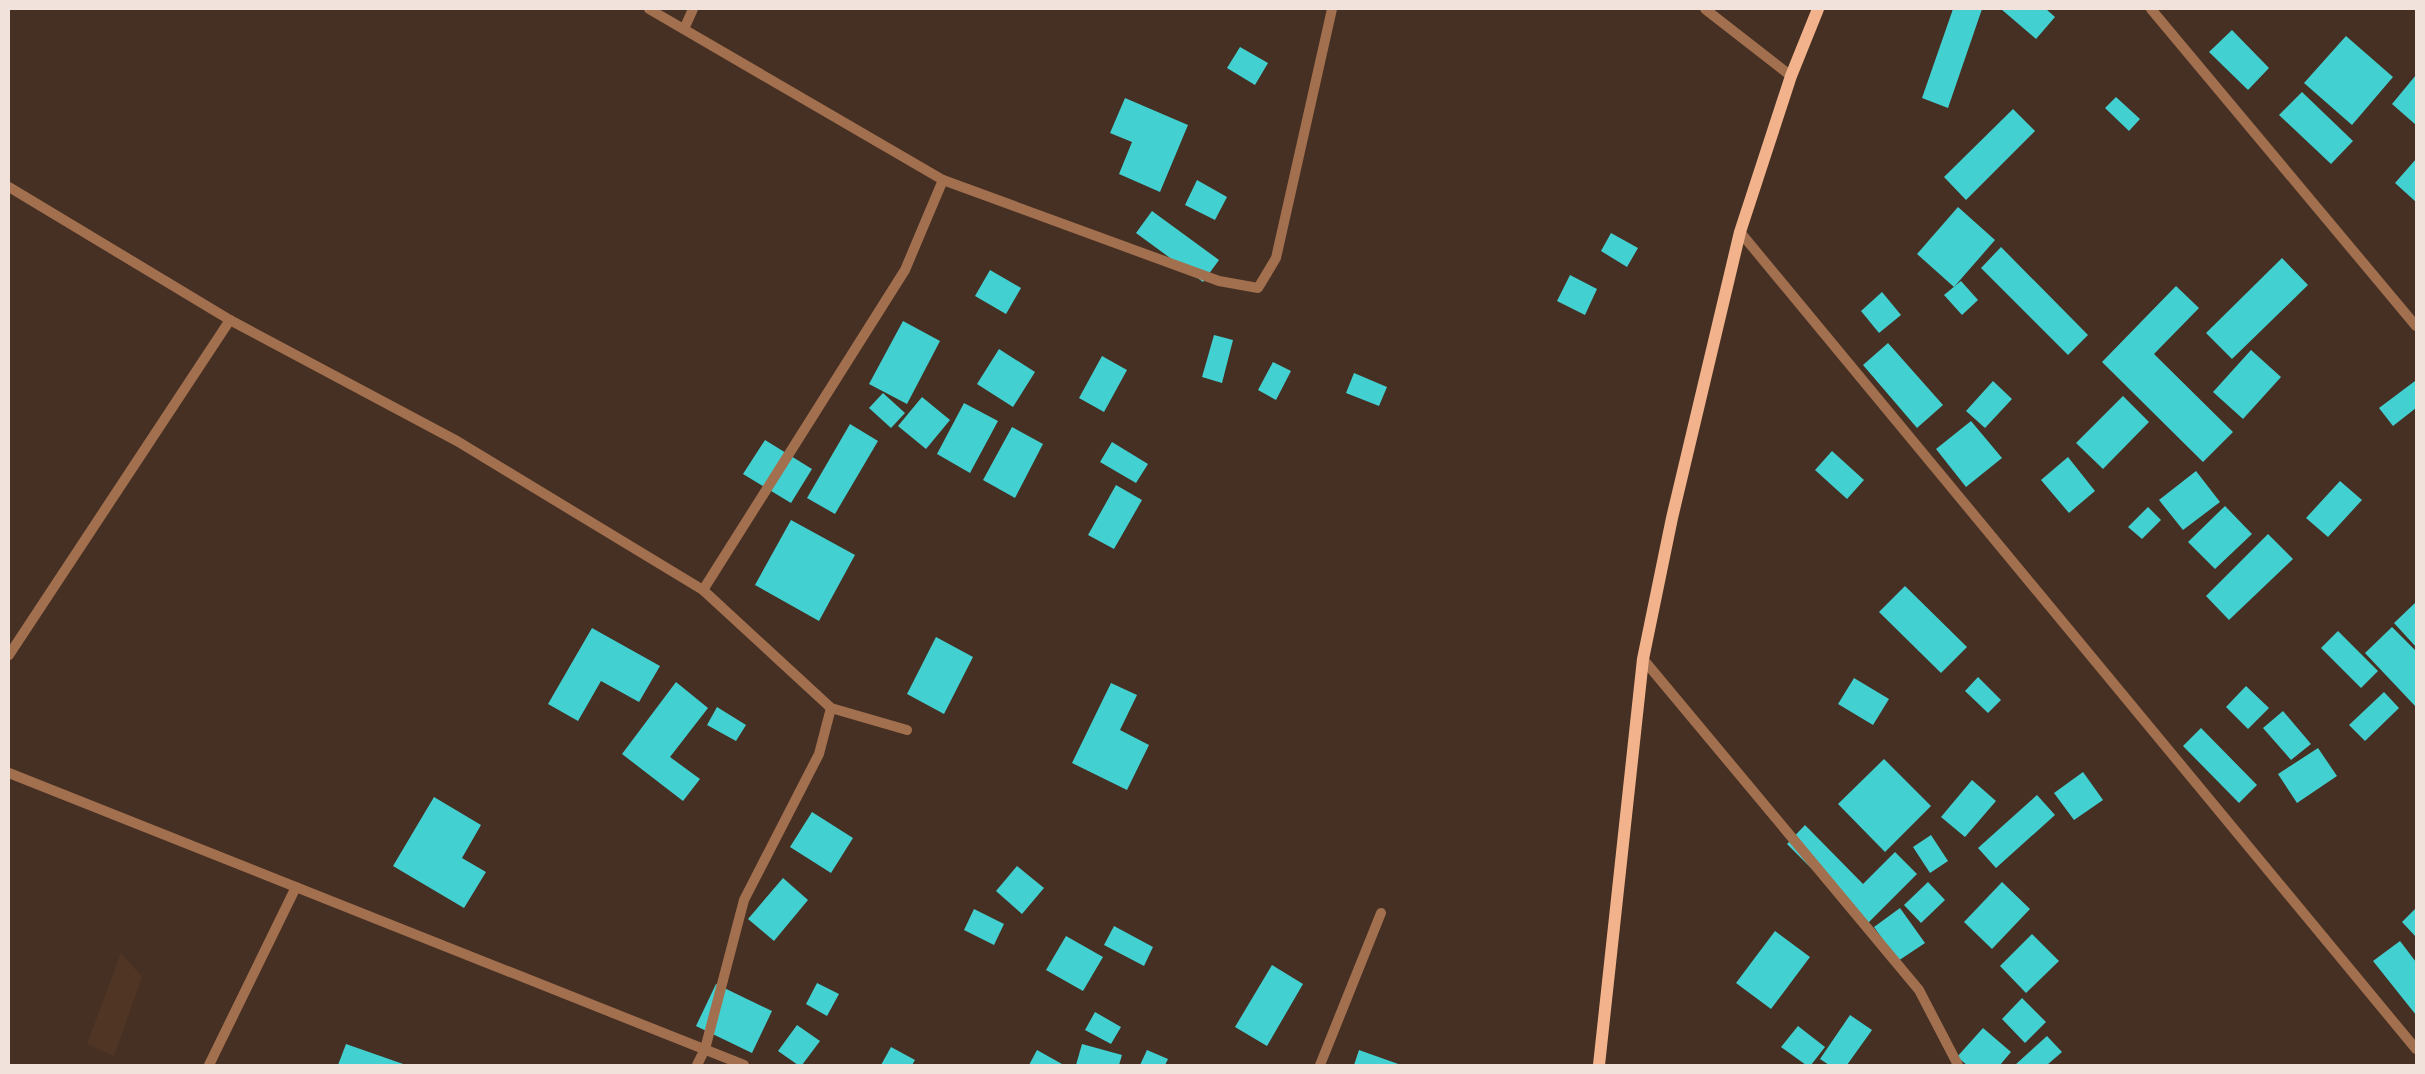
<svg xmlns="http://www.w3.org/2000/svg" width="2425" height="1074" font-family="Cabin,sans-serif">
<style>
.built{fill:#503524}
.building{fill:#43d0d1}
.lines{fill:none;stroke-linecap:round;stroke-linejoin:round}
.minor{stroke:#a26f4f;stroke-width:10}
.primary{stroke:#f2b38c;stroke-width:12}
</style>
<rect width="100%" height="100%" fill="#453023"/>
<polygon class="built" points="121,953 142,977 114,1056 87,1044"/>
<g class="building">
<polygon points="1953,9 1982,9 1948,108 1922,98"/>
<polygon points="2001,9 2046,9 2055,17 2036,39"/>
<polygon points="2232,30 2269,68 2248,90 2209,52"/>
<polygon points="2346,36 2393,77 2352,125 2304,83"/>
<polygon points="1240,47 1268,63 1255,85 1227,68"/>
<polygon points="2416,75 2416,125 2392,104"/>
<polygon points="2302,92 2353,141 2331,164 2279,115"/>
<polygon points="2116,97 2140,119 2129,131 2105,108"/>
<polygon points="1125,98 1188,125 1160,192 1119,174 1132,142 1110,133"/>
<polygon points="2013,109 2035,131 1966,200 1944,177"/>
<polygon points="2416,159 2416,202 2395,183"/>
<polygon points="1197,180 1227,197 1215,220 1185,205"/>
<polygon points="1958,207 1995,240 1954,287 1917,254"/>
<polygon points="1152,211 1219,260 1203,282 1136,233"/>
<polygon points="1611,233 1638,248 1627,267 1601,251"/>
<polygon points="2001,247 2088,335 2068,355 1981,268"/>
<polygon points="2282,258 2308,285 2232,359 2206,333"/>
<polygon points="990,270 1021,288 1006,314 975,296"/>
<polygon points="1570,275 1597,289 1585,315 1557,301"/>
<polygon points="1961,281 1978,300 1962,315 1944,295"/>
<polygon points="2176,286 2199,308 2154,354 2233,432 2203,462 2102,362"/>
<polygon points="1882,292 1901,315 1879,333 1861,311"/>
<polygon points="903,321 940,341 907,404 869,384"/>
<polygon points="1214,335 1233,340 1222,383 1202,377"/>
<polygon points="1888,343 1943,405 1917,428 1863,365"/>
<polygon points="999,349 1035,372 1013,407 977,384"/>
<polygon points="2251,350 2281,377 2243,419 2213,392"/>
<polygon points="1102,356 1127,370 1104,412 1079,398"/>
<polygon points="1273,362 1291,371 1276,400 1258,390"/>
<polygon points="1354,373 1387,387 1379,406 1346,393"/>
<polygon points="1993,381 2012,399 1985,428 1966,411"/>
<polygon points="2415,381 2416,408 2393,426 2379,408"/>
<polygon points="883,393 905,413 891,428 869,408"/>
<polygon points="2123,396 2149,422 2103,469 2076,443"/>
<polygon points="922,397 950,420 926,449 898,426"/>
<polygon points="964,403 998,421 970,473 937,454"/>
<polygon points="1971,421 2002,458 1966,487 1936,449"/>
<polygon points="850,424 878,441 835,514 807,498"/>
<polygon points="1012,427 1043,444 1015,498 983,480"/>
<polygon points="765,440 812,469 791,503 743,474"/>
<polygon points="1112,442 1148,464 1136,483 1100,462"/>
<polygon points="1832,451 1864,480 1847,499 1815,470"/>
<polygon points="2068,457 2095,491 2069,513 2041,480"/>
<polygon points="2196,471 2220,502 2183,530 2159,500"/>
<polygon points="2340,481 2362,500 2328,537 2306,518"/>
<polygon points="1116,485 1142,500 1114,549 1088,535"/>
<polygon points="2225,506 2252,534 2215,569 2188,542"/>
<polygon points="2148,507 2161,520 2142,539 2128,527"/>
<polygon points="791,520 855,555 819,621 755,585"/>
<polygon points="2268,534 2293,559 2229,620 2206,596"/>
<polygon points="1905,586 1967,647 1941,673 1879,612"/>
<polygon points="2416,602 2416,647 2394,623"/>
<polygon points="2392,627 2416,651 2416,707 2365,653"/>
<polygon points="592,628 660,666 639,702 601,681 578,721 548,704"/>
<polygon points="2338,631 2378,671 2361,688 2321,648"/>
<polygon points="936,637 973,657 944,714 907,694"/>
<polygon points="1978,677 2001,700 1988,713 1965,691"/>
<polygon points="1854,678 1889,699 1873,725 1838,704"/>
<polygon points="676,682 708,708 670,757 700,779 683,801 622,754"/>
<polygon points="1111,683 1137,695 1120,730 1149,745 1127,790 1072,763"/>
<polygon points="2246,686 2269,708 2248,729 2226,707"/>
<polygon points="2384,692 2399,708 2365,741 2349,725"/>
<polygon points="717,707 746,725 736,741 707,725"/>
<polygon points="2283,711 2311,744 2291,760 2263,728"/>
<polygon points="2201,728 2257,785 2239,803 2183,746"/>
<polygon points="2318,748 2337,776 2297,803 2278,774"/>
<polygon points="1884,759 1931,806 1885,852 1838,804"/>
<polygon points="2083,772 2103,800 2074,820 2054,793"/>
<polygon points="1972,780 1996,801 1965,837 1941,817"/>
<polygon points="2037,795 2055,815 1996,868 1978,848"/>
<polygon points="434,797 481,825 462,858 486,872 464,908 393,866"/>
<polygon points="812,812 853,838 831,873 790,847"/>
<polygon points="1805,825 1863,884 1895,852 1917,874 1867,924 1787,844"/>
<polygon points="1931,835 1948,861 1930,873 1913,847"/>
<polygon points="1017,866 1044,888 1022,914 996,891"/>
<polygon points="783,878 808,900 774,941 748,919"/>
<polygon points="1928,882 1945,900 1921,923 1904,905"/>
<polygon points="2002,882 2030,909 1992,949 1964,922"/>
<polygon points="1900,908 1925,943 1898,961 1874,927"/>
<polygon points="2416,908 2416,937 2402,922"/>
<polygon points="974,909 1004,924 994,945 964,930"/>
<polygon points="1114,926 1153,947 1144,966 1104,945"/>
<polygon points="1775,931 1810,957 1771,1009 1736,983"/>
<polygon points="2032,934 2059,961 2026,993 2000,966"/>
<polygon points="1066,936 1103,957 1083,991 1046,970"/>
<polygon points="2400,941 2416,962 2416,1015 2373,961"/>
<polygon points="1272,965 1303,984 1267,1046 1235,1027"/>
<polygon points="817,983 839,994 827,1016 806,1004"/>
<polygon points="716,984 772,1011 752,1053 696,1026"/>
<polygon points="2022,998 2046,1022 2025,1043 2002,1019"/>
<polygon points="1095,1012 1121,1027 1111,1044 1085,1030"/>
<polygon points="1850,1015 1872,1030 1847,1065 1829,1065 1820,1059"/>
<polygon points="797,1025 820,1041 802,1065 798,1065 778,1051"/>
<polygon points="1798,1026 1825,1047 1811,1065 1806,1065 1781,1047"/>
<polygon points="1983,1028 2011,1052 2000,1065 1967,1065 1957,1057"/>
<polygon points="2047,1036 2062,1052 2047,1065 2015,1065"/>
<polygon points="346,1044 406,1065 338,1065"/>
<polygon points="1082,1044 1122,1055 1119,1065 1076,1065"/>
<polygon points="891,1047 915,1060 912,1065 881,1065"/>
<polygon points="1037,1050 1062,1064 1061,1065 1029,1065"/>
<polygon points="1147,1050 1168,1059 1165,1065 1140,1065"/>
<polygon points="1359,1050 1401,1065 1354,1065"/>
</g>
<g class="lines">
<g class="minor">
<polyline points="649,9 943,180 1219,281 1258,288 1276,258 1332,9"/>
<polyline points="1705,9 1791,76"/>
<polyline points="2151,9 2416,326"/>
<polyline points="684,29 693,9"/>
<polyline points="9,187 230,320 457,441 703,590 831,708 907,730"/>
<polyline points="1740,232 2416,1049"/>
<polyline points="703,590 905,270 943,180"/>
<polyline points="9,655 230,320"/>
<polyline points="1643,659 1919,990 1958,1065"/>
<polyline points="9,773 744,1065"/>
<polyline points="209,1065 296,887"/>
<polyline points="697,1065 705,1049 744,900 819,754 831,708"/>
<polyline points="1320,1065 1381,913"/>
</g>
<polyline class="primary" points="1599,1065 1643,659 1672,518 1740,232 1791,76 1818,9"/>
</g>
<rect width="2425" height="1074" fill="none" stroke="#f1e3db" stroke-width="20"/>
</svg>
